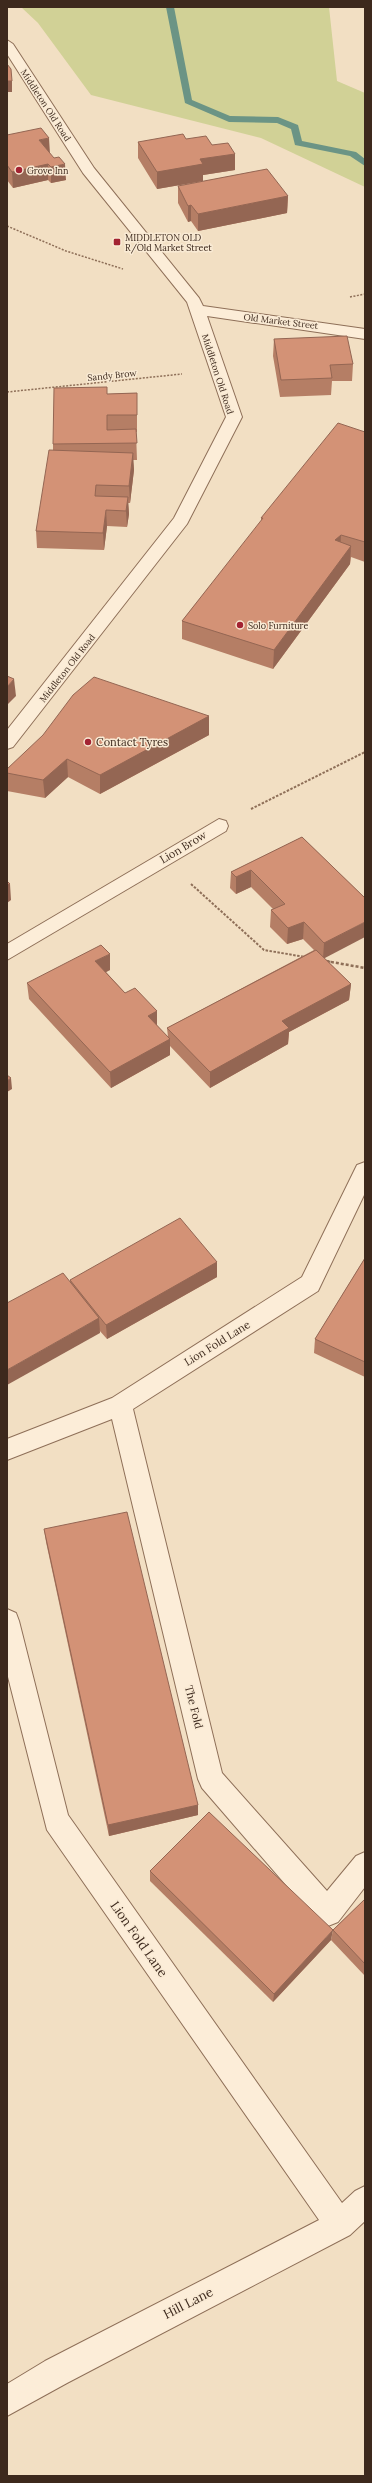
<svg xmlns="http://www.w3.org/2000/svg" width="372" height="2483" font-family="Lora,serif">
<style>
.green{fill:#d1d196}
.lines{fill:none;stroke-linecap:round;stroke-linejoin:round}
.stream{fill:#6b9485;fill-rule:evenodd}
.minor-casing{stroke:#8e6f58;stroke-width:2}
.path-far2{stroke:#8e6f58;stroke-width:1.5;stroke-dasharray:2 1.5;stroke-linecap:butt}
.path-far1{stroke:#8e6f58;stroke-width:2;stroke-dasharray:2.5 1.5;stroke-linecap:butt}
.path{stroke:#8e6f58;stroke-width:2.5;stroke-dasharray:3 2;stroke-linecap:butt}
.minor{fill:#fcedd8;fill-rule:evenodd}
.wall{fill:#b57e65}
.shaded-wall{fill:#946653}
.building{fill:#d39276;stroke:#946653}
.poi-dot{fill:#a32332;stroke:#f9ead4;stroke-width:1.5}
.labels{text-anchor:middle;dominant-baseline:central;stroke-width:3;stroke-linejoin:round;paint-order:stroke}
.far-street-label{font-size:9px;fill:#3d291d;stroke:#f9ead4}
.far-poi-label{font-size:9px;fill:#3d291d;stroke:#f9ead4;text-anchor:start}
.poi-label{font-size:11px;fill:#3d291d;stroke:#f9ead4;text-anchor:start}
.street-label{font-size:11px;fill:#3d291d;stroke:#f9ead4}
.near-street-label{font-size:13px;fill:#3d291d;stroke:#f9ead4}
</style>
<rect width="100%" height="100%" fill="#f2dfc3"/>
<polygon class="green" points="21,7 329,7 337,81 365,93 365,187 261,138 91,95 38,23"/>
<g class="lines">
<polygon class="stream" points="166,7 174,7 192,100 230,116 278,117 298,125 302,141 356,152 365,159 365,166 350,156 295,145 291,129 277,123 229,122 185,103"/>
<g class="minor-casing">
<g id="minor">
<polygon points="7,40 13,44 94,168 199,298 203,306 365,329 365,339 207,316 242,417 187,524 13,747 7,749 7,730 174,518 226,417 187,302 83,173 7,54"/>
<polygon points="219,819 226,821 228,826 226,831 7,960 7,944"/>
<polygon points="365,1162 365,1193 318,1291 133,1409 222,1773 327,1891 356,1856 365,1852 365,1887 338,1922 328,1926 318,1922 202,1788 198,1779 112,1419 7,1460 7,1439 112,1398 302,1277 357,1165"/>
<polygon points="7,1609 16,1613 19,1621 68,1815 342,2203 355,2191 365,2186 365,2221 350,2235 67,2383 7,2416 7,2384 45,2361 319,2220 47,1830 7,1673"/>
</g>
</g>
<g class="path-far2">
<polyline points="7,226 66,251 123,269"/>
<polyline points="350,297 365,294"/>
<polyline points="7,392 182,374"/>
</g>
<g class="path-far1">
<polyline points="251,809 365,752"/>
<polyline points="191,884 264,950 305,957"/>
<polyline points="324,961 332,962"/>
</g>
<polyline class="path" points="326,961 365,968"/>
<use href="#minor" class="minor"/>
</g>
<g class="wall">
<polygon points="7,135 50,154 66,180 51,183 48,180 13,188 7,180"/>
<polygon points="138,142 212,145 235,154 235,170 203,175 203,181 157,189 138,158"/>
<polygon points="178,186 288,196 287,213 198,231 191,221 188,222 178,203"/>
<polygon points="274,339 353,364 352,381 332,381 331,395 280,397 273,356"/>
<polygon points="137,393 137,432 136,432 137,460 133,460 134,470 130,503 128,503 129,514 127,527 107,526 104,550 37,548 36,531 53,451 53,444 107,394"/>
<polygon points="365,432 365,562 351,557 350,564 273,669 182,639 182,621 261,522 261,518"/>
<polygon points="209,716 209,735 100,794 68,777 45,798 7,791 7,769"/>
<polygon points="302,837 365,898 324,958 351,984 349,1000 289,1032 288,1044 210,1088 170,1046 170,1055 111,1088 29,999 27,983 110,970 106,972 125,993 157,1011 157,1026 168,1037 167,1028 314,950 303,939 287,944 270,927 271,910 273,909 251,887 236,894 230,888 231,872"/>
<polygon points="365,1258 365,1377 314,1353 315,1339"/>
<polygon points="217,1262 217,1277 107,1339 99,1330 100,1333 70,1282 70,1280"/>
<polygon points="44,1529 198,1805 198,1815 109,1836 46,1542"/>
<polygon points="150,1871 331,1940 273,2002 150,1881"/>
<polygon points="365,1899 365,1976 331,1940 333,1930"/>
</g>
<g class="shaded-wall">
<rect x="7" y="81" width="5" height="11"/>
<polygon points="49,138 50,154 39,140"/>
<polygon points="235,154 235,170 203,175 203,181 157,189 157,172 200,159"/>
<polygon points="48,164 48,180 13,188 12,172"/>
<polygon points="65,164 66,180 51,183 51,167"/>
<polygon points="288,196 287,213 198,231 198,214"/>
<polygon points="191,205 191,221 188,222 188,206"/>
<polygon points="133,453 134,470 130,503 129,486"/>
<polygon points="128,497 129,514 127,527 126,511"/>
<polygon points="106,510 107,526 104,550 103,533"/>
<polygon points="341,535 340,553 335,540"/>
<polygon points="351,546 350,564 273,669 274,650"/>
<polygon points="14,679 16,696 7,705 7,687"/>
<polygon points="209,716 209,735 100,794 100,775"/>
<polygon points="67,759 68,777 45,798 43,780"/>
<polygon points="251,870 251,887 236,894 236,877"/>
<polygon points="10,884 11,900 7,903 7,885"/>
<polygon points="304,922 303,939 287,944 288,928"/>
<polygon points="365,922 365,937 323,959 324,943"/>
<polygon points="110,954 110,970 96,977 95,961"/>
<polygon points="351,984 349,1000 289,1032 288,1044 210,1088 210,1072 282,1021"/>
<polygon points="157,1011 157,1027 148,1016"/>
<polygon points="170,1039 170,1055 111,1088 110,1072"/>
<polygon points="11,1078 12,1089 7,1092 7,1081"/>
<polygon points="217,1262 217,1277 107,1339 106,1325"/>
<polygon points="99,1318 100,1333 7,1385 7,1370"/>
<polygon points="198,1805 198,1815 109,1836 108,1825"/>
<polygon points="333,1930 331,1940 273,2002 274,1994"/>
</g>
<g class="building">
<polygon points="7,64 11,69 12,81 7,81"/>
<polygon points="41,128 49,138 39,140 54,158 59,157 65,164 51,167 48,164 12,172 7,165 7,135"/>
<polygon points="183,134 186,139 206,136 212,145 228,143 235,154 200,159 203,164 157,172 138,142"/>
<polygon points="267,169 288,196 198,214 191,205 188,206 178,186"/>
<polygon points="347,336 353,364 330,365 332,378 281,380 274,339"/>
<polygon points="107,387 107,394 137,393 137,415 107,415 107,430 136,429 137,443 53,444 54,388"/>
<polygon points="338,423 365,432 365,542 341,535 335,540 351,546 274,650 182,621 263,518 261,518"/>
<polygon points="49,450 133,453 129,486 96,485 95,496 128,497 126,511 106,510 103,533 36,531"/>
<polygon points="7,676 14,679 7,687"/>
<polygon points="94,677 209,716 100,775 67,759 43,780 7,773 7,769 43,735 73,695"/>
<polygon points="302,837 365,898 365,922 324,943 304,922 288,928 271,910 285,904 251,870 236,877 231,872"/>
<polygon points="7,881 10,884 7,885"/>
<polygon points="101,945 110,954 95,961 125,993 135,988 157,1011 148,1016 170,1039 110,1072 27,983"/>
<polygon points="316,950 351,984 282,1021 289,1028 210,1072 167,1028"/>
<polygon points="7,1075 11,1078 7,1081"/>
<polygon points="180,1218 217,1262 106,1325 70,1280"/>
<polygon points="365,1258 365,1362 315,1339"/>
<polygon points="63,1273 99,1318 7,1370 7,1303"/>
<polygon points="127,1512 198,1805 108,1825 44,1529"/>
<polygon points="209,1812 333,1930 274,1994 150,1871"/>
<polygon points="365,1899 365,1964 333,1930"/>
</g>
<g class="poi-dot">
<circle cx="19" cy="170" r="4"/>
<rect x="113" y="238" width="8" height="8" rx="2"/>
<circle cx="240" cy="625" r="4"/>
<circle cx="88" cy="742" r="4"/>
</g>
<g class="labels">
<g class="far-street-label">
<text transform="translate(46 105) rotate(57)">Middleton Old Road</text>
<text transform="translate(281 321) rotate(7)">Old Market Street</text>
<text transform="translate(218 374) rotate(72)">Middleton Old Road</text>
<text transform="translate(112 375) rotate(-6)">Sandy Brow</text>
<text transform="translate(67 668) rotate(-52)">Middleton Old Road</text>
</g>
<g class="far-poi-label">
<text x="27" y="170">Grove Inn</text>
<text x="125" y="237">MIDDLETON OLD<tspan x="125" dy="10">R/Old Market Street</tspan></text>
<text x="248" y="625">Solo Furniture</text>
</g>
<g class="poi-label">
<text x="96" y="742">Contact Tyres</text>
</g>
<g class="street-label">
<text transform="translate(183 847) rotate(-31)">Lion Brow</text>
<text transform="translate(217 1343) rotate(-32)">Lion Fold Lane</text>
<text transform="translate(194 1707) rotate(76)">The Fold</text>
</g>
<g class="near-street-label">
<text transform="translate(139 1939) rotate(55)">Lion Fold Lane</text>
<text transform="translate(188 2303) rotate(-27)">Hill Lane</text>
</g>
</g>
<rect width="372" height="2483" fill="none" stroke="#3d291d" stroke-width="16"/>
</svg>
